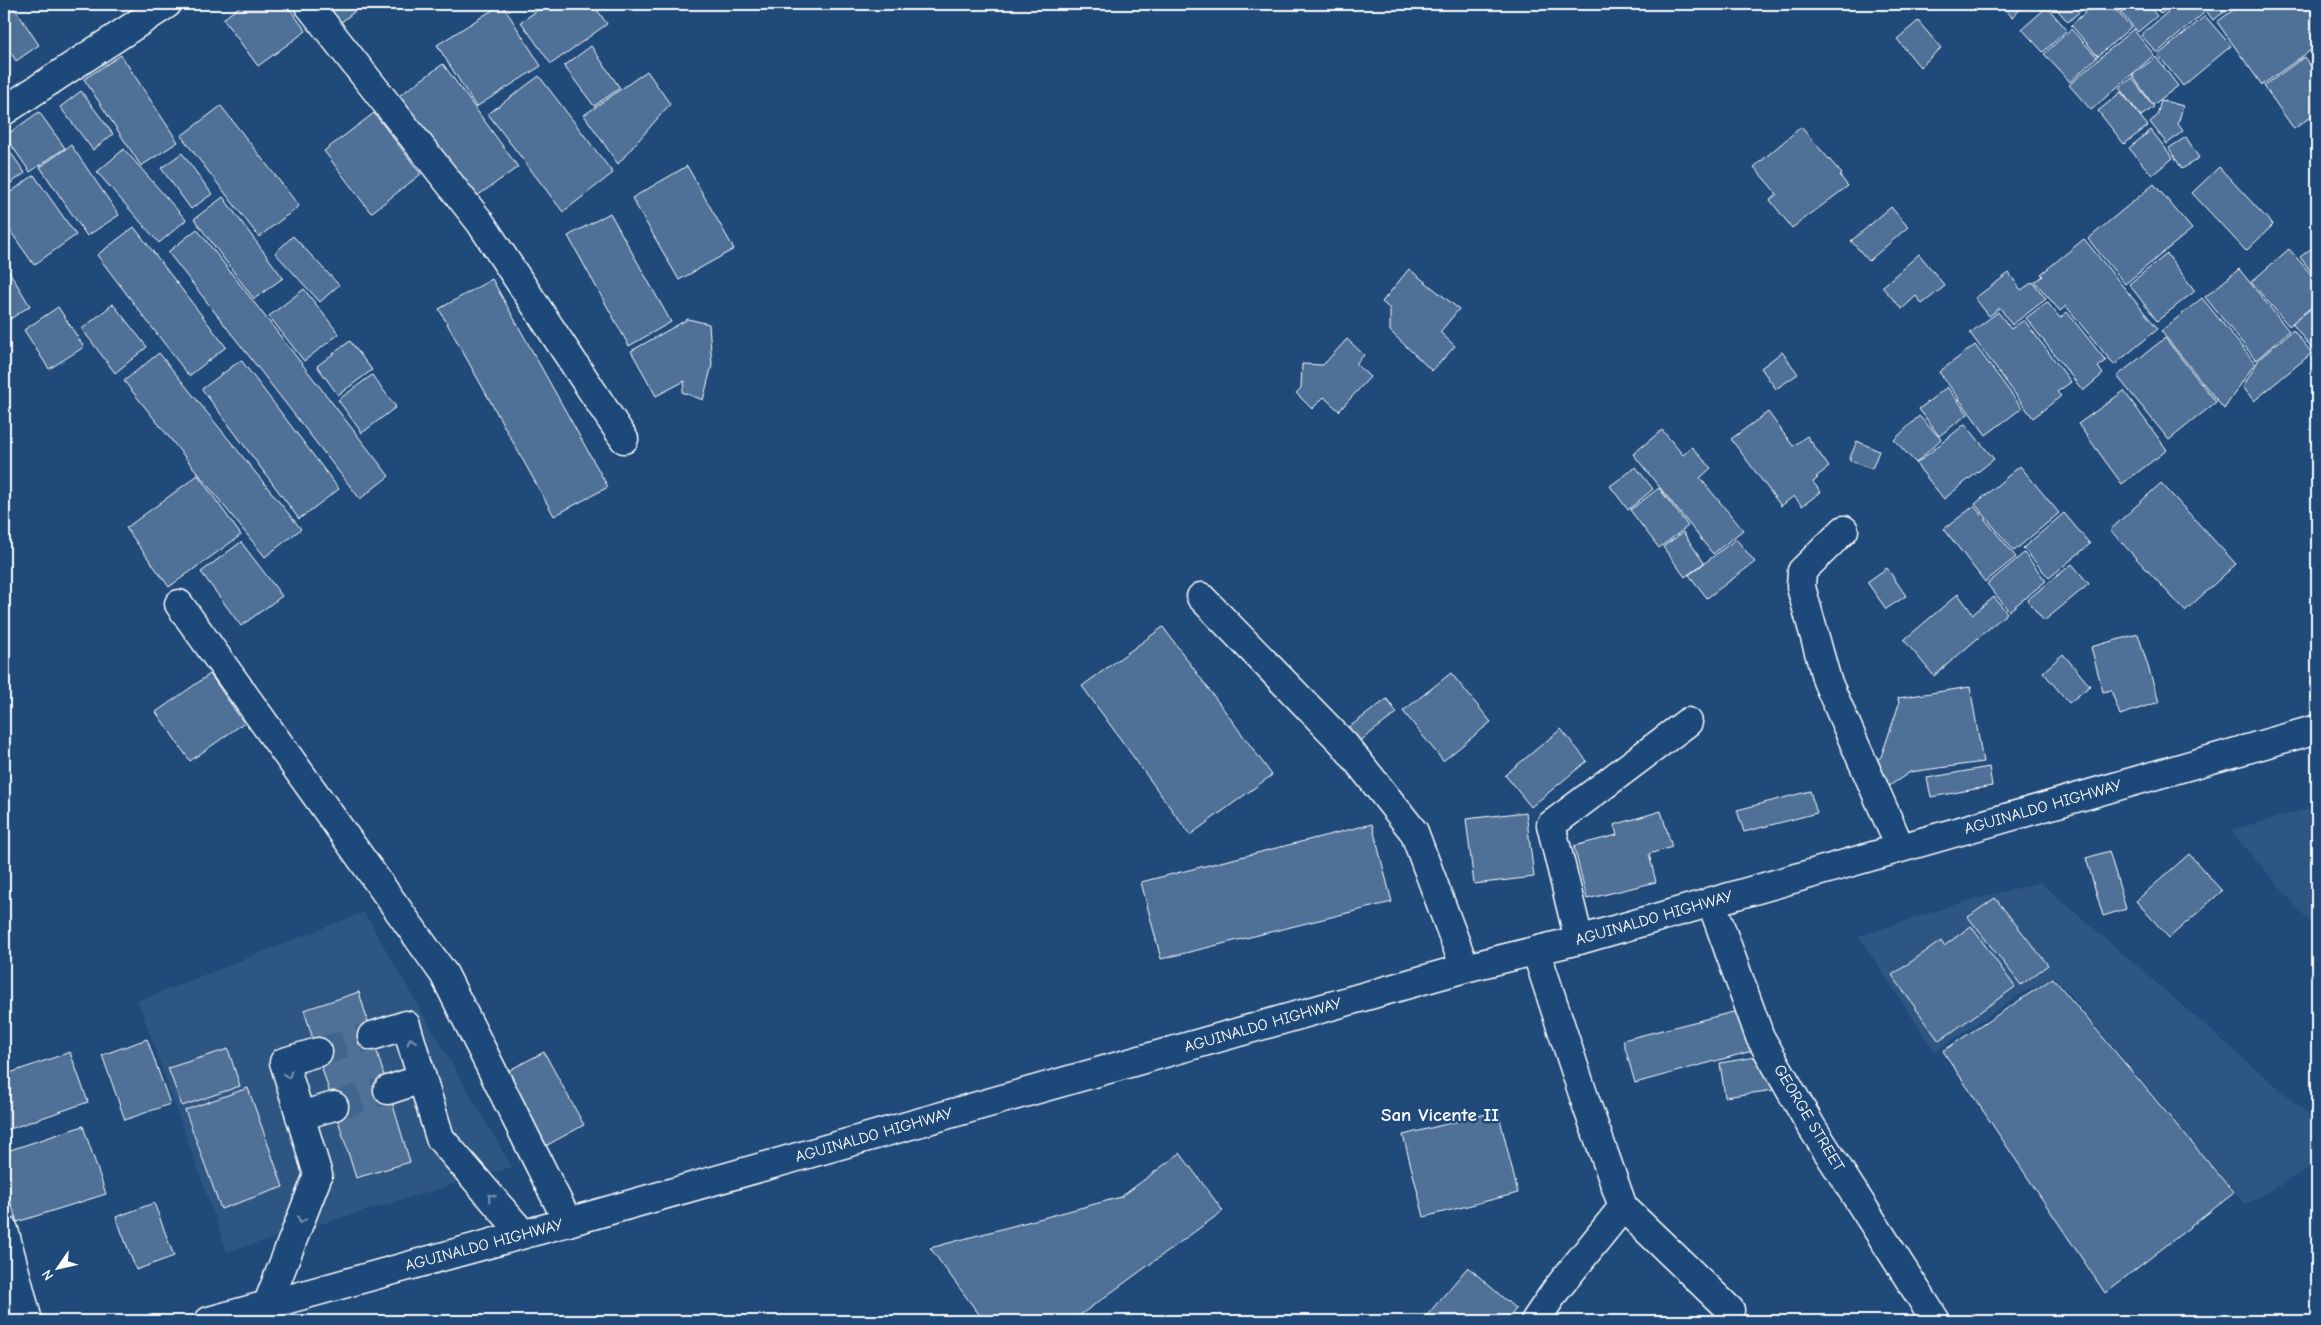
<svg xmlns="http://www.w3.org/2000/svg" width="2321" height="1325" font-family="'Comic Neue',sans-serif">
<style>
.built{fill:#2e5683}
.building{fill:#507197;stroke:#fff}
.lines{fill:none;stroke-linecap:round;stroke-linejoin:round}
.minor-tunnel{stroke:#41658e;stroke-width:28;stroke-dasharray:28 14;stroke-linecap:butt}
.minor-casing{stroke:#fff;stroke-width:31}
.major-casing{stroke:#fff;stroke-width:31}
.minor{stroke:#1f4a7a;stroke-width:28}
.major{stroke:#1f4a7a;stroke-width:28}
.oneway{stroke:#7992af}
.labels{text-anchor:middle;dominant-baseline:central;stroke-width:5;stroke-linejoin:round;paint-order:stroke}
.street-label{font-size:16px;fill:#fff;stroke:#1f4a7a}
.quarter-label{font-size:19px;font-weight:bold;fill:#fff;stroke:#1f4a7a}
</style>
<rect width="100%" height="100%" fill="#1f4a7a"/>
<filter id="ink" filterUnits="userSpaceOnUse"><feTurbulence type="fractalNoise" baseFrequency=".02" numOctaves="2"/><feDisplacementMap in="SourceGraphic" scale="10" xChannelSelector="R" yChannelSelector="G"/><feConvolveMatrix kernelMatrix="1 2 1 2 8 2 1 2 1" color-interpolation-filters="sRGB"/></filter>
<g filter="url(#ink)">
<g class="built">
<polygon points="2317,807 2317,930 2230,830"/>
<polygon points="2040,882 2317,1122 2317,1164 2245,1205 2055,977 2024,992 1935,1052 1859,936 1957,904"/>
<polygon points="364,912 512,1167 227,1252 138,1001"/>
</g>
<g class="building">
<polygon points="243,4 286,4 306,31 258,66 223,19"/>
<polygon points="315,4 364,4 334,28"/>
<polygon points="502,4 541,66 476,107 437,45"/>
<polygon points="546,4 593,4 607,24 551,64 521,22"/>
<polygon points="1738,4 1751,4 1742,10"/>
<polygon points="2000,4 2027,4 2012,17"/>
<polygon points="2052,4 2088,4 2068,22"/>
<polygon points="2095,4 2110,4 2131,27 2098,56 2071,25"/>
<polygon points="2113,4 2147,4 2157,16 2138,32"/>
<polygon points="2152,4 2173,4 2161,14"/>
<polygon points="2177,4 2196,4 2204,13 2157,53 2141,35"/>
<polygon points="2201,4 2236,4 2213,20"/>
<polygon points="2241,4 2307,4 2317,18 2317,51 2314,48 2262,85 2217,22"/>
<polygon points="13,6 39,45 16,61 4,42 4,12"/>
<polygon points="2047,7 2067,30 2043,52 2022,29"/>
<polygon points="2205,16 2231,46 2183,86 2158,55"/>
<polygon points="1918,21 1941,48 1920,67 1897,39"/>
<polygon points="2071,29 2097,57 2070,82 2044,54"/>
<polygon points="2133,29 2154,55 2091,110 2069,85"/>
<polygon points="591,46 620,88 594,106 564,66"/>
<polygon points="121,55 178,142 141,166 84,79"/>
<polygon points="2156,57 2178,86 2153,105 2132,75"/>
<polygon points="2304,57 2317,75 2317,112 2294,129 2264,86"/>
<polygon points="443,64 518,167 470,201 396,98"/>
<polygon points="647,71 670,104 618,164 584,115"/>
<polygon points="539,76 613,173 563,212 488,114"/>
<polygon points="2132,78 2154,107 2141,116 2119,88"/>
<polygon points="81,91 113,134 93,150 60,107"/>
<polygon points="2121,92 2148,126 2124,144 2098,111"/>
<polygon points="2161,100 2183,106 2178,124 2183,131 2167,144 2150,122 2157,116"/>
<polygon points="221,106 299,206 259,237 181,136"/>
<polygon points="39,112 65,148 30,172 5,136"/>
<polygon points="374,113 421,174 371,213 324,151"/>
<polygon points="1801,127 1842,174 1840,176 1848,186 1792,228 1770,200 1777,194 1754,167"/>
<polygon points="2151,130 2173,158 2152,175 2129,148"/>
<polygon points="2186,137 2199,158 2182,169 2169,148"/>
<polygon points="4,143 25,173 4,188"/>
<polygon points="71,145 119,215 87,236 40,167"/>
<polygon points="124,149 186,220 159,243 97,172"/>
<polygon points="182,153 212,194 191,209 161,168"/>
<polygon points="687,166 734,249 679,280 632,198"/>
<polygon points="2219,167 2273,225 2246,251 2192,193"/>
<polygon points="34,175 76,235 34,265 4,222 4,197"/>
<polygon points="2154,184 2192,229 2125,284 2088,239"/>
<polygon points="223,197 283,278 254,299 194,219"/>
<polygon points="1891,207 1908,227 1869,261 1851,241"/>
<polygon points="610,213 671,322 629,346 568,236"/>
<polygon points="134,227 226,347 189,376 97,255"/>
<polygon points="197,229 389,476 360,499 168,252"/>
<polygon points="293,236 339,285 320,302 275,253"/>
<polygon points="2084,239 2158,329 2114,365 2066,306 2060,311 2035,282 2043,276 2041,274"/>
<polygon points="2317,244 2317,279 2300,257"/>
<polygon points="2289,249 2317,281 2317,302 2289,326 2251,282"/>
<polygon points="1919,254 1945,286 1922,304 1916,296 1902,309 1882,287"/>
<polygon points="2167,254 2195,291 2157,321 2129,284"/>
<polygon points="4,263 30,306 4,323"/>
<polygon points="1409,269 1459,309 1440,332 1455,346 1432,371 1390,331 1390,309 1382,302"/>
<polygon points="2239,269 2289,331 2256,360 2205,297"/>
<polygon points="2009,273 2021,290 2033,282 2046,299 2012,325 2000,308 1989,316 1975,298"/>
<polygon points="492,279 608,487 554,516 439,309"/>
<polygon points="304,289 339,334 304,361 269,316"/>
<polygon points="2202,298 2255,363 2224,409 2161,331"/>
<polygon points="2047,302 2060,318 2067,312 2106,361 2098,367 2103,374 2083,391 2026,318"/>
<polygon points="113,304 147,347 115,373 82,329"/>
<polygon points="2317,304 2317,349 2314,352 2292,323"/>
<polygon points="58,307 84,347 49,369 24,330"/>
<polygon points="1998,312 2011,329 2024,320 2071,382 2057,392 2061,396 2033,418 1970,333"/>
<polygon points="688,319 709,324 712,365 703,400 682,392 685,381 656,396 631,351"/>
<polygon points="2293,330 2312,353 2254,401 2243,387 2259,359"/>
<polygon points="2165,338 2216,402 2169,440 2117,376"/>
<polygon points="1347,339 1364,355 1356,364 1370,377 1339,411 1324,397 1312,409 1296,393 1301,388 1302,364 1323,365"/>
<polygon points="350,341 372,370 338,395 317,366"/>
<polygon points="1975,345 2022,408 1986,435 1939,372"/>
<polygon points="1782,352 1798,374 1776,389 1761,368"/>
<polygon points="159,353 301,529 265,557 124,381"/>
<polygon points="241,360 339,489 299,519 202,389"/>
<polygon points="372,375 396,407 362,433 338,400"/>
<polygon points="1947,387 1968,414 1939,436 1919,409"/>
<polygon points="2124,391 2167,450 2122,484 2078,424"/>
<polygon points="1768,412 1793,446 1807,436 1829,467 1816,477 1818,478 1813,482 1821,492 1802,506 1794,496 1781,506 1731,439"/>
<polygon points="1919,416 1941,439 1916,463 1894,440"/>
<polygon points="1965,424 1994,459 1944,499 1916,464"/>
<polygon points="1662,430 1683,455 1692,447 1711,468 1700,478 1743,530 1713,554 1633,454"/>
<polygon points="1857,441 1879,451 1872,469 1849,460"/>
<polygon points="2020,466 2059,513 2014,551 1975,504"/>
<polygon points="1636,467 1653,489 1628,510 1610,486"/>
<polygon points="198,475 241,535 169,587 126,528"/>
<polygon points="2161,483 2236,564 2185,611 2110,530"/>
<polygon points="1659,488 1688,526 1659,548 1630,510"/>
<polygon points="1974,506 2016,557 1985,582 1944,529"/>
<polygon points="2064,513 2090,544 2049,578 2023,548"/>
<polygon points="1683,532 1704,563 1685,577 1663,547"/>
<polygon points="1736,539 1755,562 1707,598 1689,575"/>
<polygon points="241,542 282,596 241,626 201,572"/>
<polygon points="2024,553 2046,581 2009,611 1987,584"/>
<polygon points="2072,564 2089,584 2044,621 2027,600"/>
<polygon points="1887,568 1906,596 1886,609 1867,582"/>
<polygon points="1958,594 1973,614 1994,597 2007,613 1934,676 1904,640"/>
<polygon points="1163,627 1272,775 1190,835 1082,686"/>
<polygon points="2138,634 2159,702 2120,715 2111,690 2103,692 2091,647"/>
<polygon points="2063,654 2090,686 2069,703 2043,672"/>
<polygon points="1451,673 1491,722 1443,761 1403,711"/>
<polygon points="210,674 244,723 190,761 156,712"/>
<polygon points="1970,687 1983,762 1910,772 1885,789 1869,765 1881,757 1899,704 1898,698"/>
<polygon points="1387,699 1397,713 1356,744 1345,730"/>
<polygon points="1561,729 1587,761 1531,807 1505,775"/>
<polygon points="1989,767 1992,786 1931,797 1927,778"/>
<polygon points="1810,791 1817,813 1744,832 1737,810"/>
<polygon points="1661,811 1672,847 1649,854 1656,882 1587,899 1574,846 1617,835 1614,825"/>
<polygon points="1526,812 1534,877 1474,884 1466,819"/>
<polygon points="1372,824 1392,902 1161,959 1141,882"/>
<polygon points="2109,851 2126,909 2103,916 2086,858"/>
<polygon points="2189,854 2222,891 2169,938 2136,901"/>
<polygon points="1995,898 2048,965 2021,985 1968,917"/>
<polygon points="1971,926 2015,987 1939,1041 1892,975 1941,941 1944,946"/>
<polygon points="2053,978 2234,1193 2105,1293 1943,1051"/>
<polygon points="359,992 410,1162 356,1178 304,1010"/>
<polygon points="1741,1010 1752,1051 1635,1083 1623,1040"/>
<polygon points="147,1039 170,1104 125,1120 102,1055"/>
<polygon points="228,1049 240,1086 182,1106 168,1068"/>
<polygon points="70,1052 88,1102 4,1131 4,1075"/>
<polygon points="544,1052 584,1125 540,1149 500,1075"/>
<polygon points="1767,1055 1774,1090 1725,1097 1720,1063"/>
<polygon points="248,1088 283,1187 221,1209 185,1110"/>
<polygon points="1498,1111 1518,1193 1424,1217 1403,1135"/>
<polygon points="83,1126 106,1194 17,1222 4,1182 4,1152"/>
<polygon points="1180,1153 1223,1211 1072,1321 984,1321 930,1248 1121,1197"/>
<polygon points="154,1203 174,1256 136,1270 116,1217"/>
<polygon points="1468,1267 1516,1309 1506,1321 1422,1321"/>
</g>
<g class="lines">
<g class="minor-tunnel">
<polyline points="318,1052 372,1036"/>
<polyline points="334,1106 388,1090"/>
</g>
<g class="minor-casing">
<g id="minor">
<polyline points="308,4 480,222 624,439"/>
<polyline points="4,111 167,4"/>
<polyline points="1844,530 1802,571 1801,587 1827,681 1900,847"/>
<polyline points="1201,597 1344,744 1414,832 1465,968"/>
<polyline points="179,604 444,974 568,1222"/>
<polyline points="1711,901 1760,1037 1811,1126 1936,1321"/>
<polyline points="1579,940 1551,825 1688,722"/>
<polyline points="1536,951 1587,1106 1623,1207 1730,1310"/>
<polyline points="372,1036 406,1025 440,1138 523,1234"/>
<polyline points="388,1090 422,1079"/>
<polyline points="300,1116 334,1106"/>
<polyline points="4,1230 28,1321"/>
<polyline points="268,1303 318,1175 284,1062 318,1052"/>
<polyline points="1535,1321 1556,1290 1623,1207"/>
</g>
</g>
<g class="major-casing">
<polyline id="major" points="209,1321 568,1222 1465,968 1579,940 2317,729"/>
</g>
<use href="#minor" class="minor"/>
<use href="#major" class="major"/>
</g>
<defs><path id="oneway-chevron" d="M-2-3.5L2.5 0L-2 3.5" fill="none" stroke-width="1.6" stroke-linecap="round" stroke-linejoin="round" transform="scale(1.25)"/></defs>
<g class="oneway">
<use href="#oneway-chevron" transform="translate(411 1041) rotate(-107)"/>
<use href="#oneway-chevron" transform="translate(288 1075) rotate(73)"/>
<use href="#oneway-chevron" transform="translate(491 1197) rotate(-131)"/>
<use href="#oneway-chevron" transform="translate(301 1220) rotate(111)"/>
</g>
</g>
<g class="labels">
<g class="street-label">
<text transform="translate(2043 807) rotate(-16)">AGUINALDO HIGHWAY</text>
<text transform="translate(1654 918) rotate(-16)">AGUINALDO HIGHWAY</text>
<text transform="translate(1263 1025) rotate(-16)">AGUINALDO HIGHWAY</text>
<text transform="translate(1809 1118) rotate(59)">GEORGE STREET</text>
<text transform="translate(874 1135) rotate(-16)">AGUINALDO HIGHWAY</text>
<text transform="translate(484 1245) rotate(-15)">AGUINALDO HIGHWAY</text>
</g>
<g class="quarter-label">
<text x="1440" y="1115">San Vicente II</text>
</g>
</g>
<rect width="2321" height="1325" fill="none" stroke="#1f4a7a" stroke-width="20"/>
<rect x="10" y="10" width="2301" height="1305" fill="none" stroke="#fff" stroke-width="2" filter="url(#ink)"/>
<g transform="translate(58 1268) rotate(236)" stroke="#1f4a7a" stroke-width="4" paint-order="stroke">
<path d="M0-4L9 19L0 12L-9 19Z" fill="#ffffff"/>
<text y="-8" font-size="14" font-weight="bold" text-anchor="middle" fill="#ffffff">N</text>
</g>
</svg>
